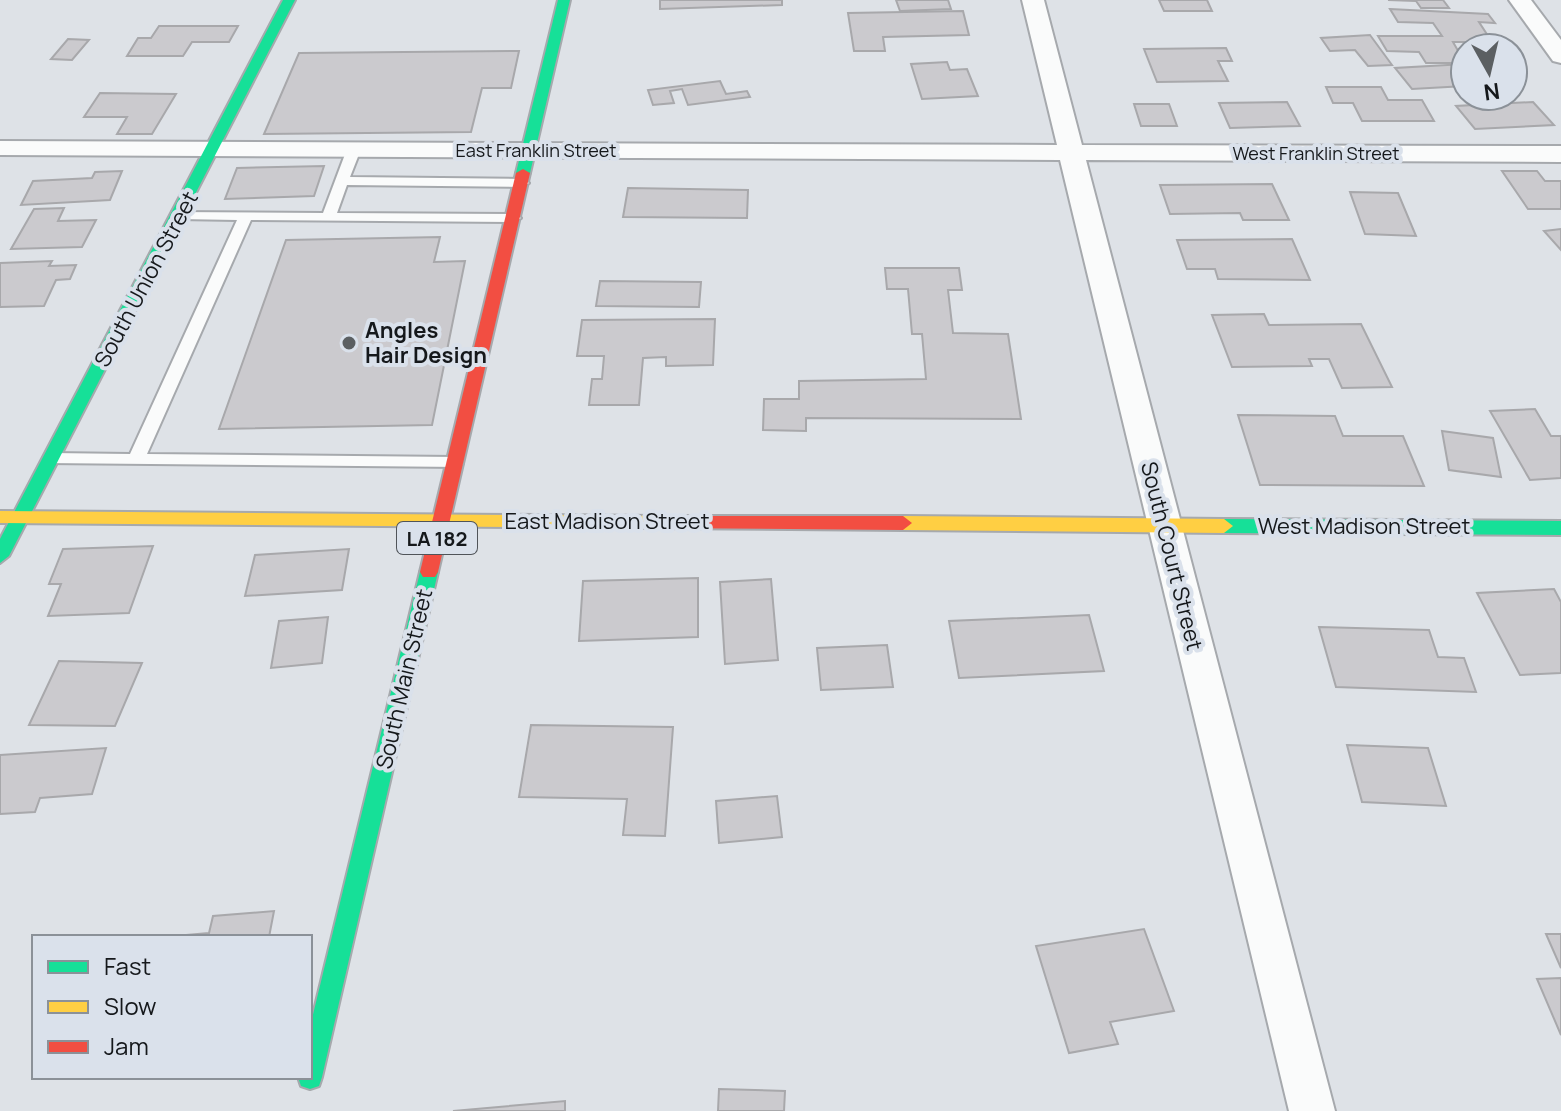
<svg xmlns="http://www.w3.org/2000/svg" width="1561" height="1111" font-family="Manrope,sans-serif">
<style>
.building{fill:#cbcace;stroke:#a8a8ab;stroke-width:2}
.lines{fill:none;stroke-linecap:round;stroke-linejoin:round}
.lane-casing{stroke:#a6a9ad;stroke-width:4}
.street-casing{stroke:#a6a9ad;stroke-width:4}
.fast-casing{stroke:#a6a9ad;stroke-width:4}
.slow-casing{stroke:#a6a9ad;stroke-width:4}
.jam-casing{stroke:#a6a9ad;stroke-width:4}
.lane{fill:#fafbfb;fill-rule:evenodd}
.street{fill:#fafbfb;fill-rule:evenodd}
.fast{fill:#16e098;fill-rule:evenodd}
.slow{fill:#ffcf43;fill-rule:evenodd}
.jam{fill:#f24e42;fill-rule:evenodd}
.poi-dot{fill:#5b5f62;stroke:#dae1eb;stroke-width:3}
.labels{text-anchor:middle;dominant-baseline:central;stroke-width:8;stroke-linejoin:round;paint-order:stroke}
.far-street-label{font-size:18px;fill:#15181b;stroke:#dae1eb}
.shield{fill:#dae1eb;stroke:#505459;stroke-width:2}
.shield-label{font-size:20px;font-weight:bold;fill:#15181b}
.street-label{font-size:22px;fill:#15181b;stroke:#dae1eb}
.poi-label{font-size:22px;font-weight:bold;fill:#15181b;stroke:#dae1eb;text-anchor:start}
</style>
<rect width="100%" height="100%" fill="#dee2e7"/>
<g class="building">
<polygon points="660,0 782,0 782,5 660,9"/>
<polygon points="896,0 948,0 951,9 900,11"/>
<polygon points="1159,0 1207,0 1212,11 1164,11"/>
<polygon points="1388,0 1443,0 1449,8 1421,8 1416,1"/>
<polygon points="1390,9 1488,14 1495,23 1479,22 1492,42 1453,42 1465,63 1426,63 1419,52 1387,51 1378,36 1442,36 1433,23 1398,22"/>
<polygon points="963,11 969,35 883,37 885,51 854,51 848,13"/>
<polygon points="159,26 238,26 229,42 192,42 183,56 127,56 138,38 151,38"/>
<polygon points="1370,35 1392,65 1368,66 1355,50 1330,51 1321,38"/>
<polygon points="68,39 89,40 72,60 51,59"/>
<polygon points="1226,48 1232,61 1218,61 1228,81 1157,82 1144,49"/>
<polygon points="519,51 511,88 482,88 471,132 264,134 299,53"/>
<polygon points="947,62 950,70 967,69 978,96 922,99 911,64"/>
<polygon points="1465,64 1465,86 1412,89 1395,68"/>
<polygon points="720,81 726,94 747,91 750,97 688,105 682,89 670,91 674,103 653,105 648,90"/>
<polygon points="1326,87 1381,87 1388,100 1422,100 1434,121 1362,121 1353,103 1333,103"/>
<polygon points="100,93 176,94 152,134 117,134 127,117 84,117"/>
<polygon points="1287,102 1300,126 1230,128 1219,103"/>
<polygon points="1533,102 1554,125 1475,129 1456,106"/>
<polygon points="1134,104 1169,104 1177,126 1141,126"/>
<polygon points="324,166 314,196 225,199 237,168"/>
<polygon points="122,171 110,200 21,205 33,181 92,178 95,172"/>
<polygon points="1502,171 1537,171 1545,181 1561,181 1561,209 1528,209"/>
<polygon points="1272,184 1289,220 1243,220 1240,213 1170,214 1160,185"/>
<polygon points="628,188 748,190 747,218 623,217"/>
<polygon points="1350,192 1398,193 1416,236 1365,234"/>
<polygon points="64,208 58,221 96,220 82,247 11,249 34,209"/>
<polygon points="1561,229 1561,250 1544,231"/>
<polygon points="440,237 434,262 465,261 432,425 219,429 286,240"/>
<polygon points="1292,239 1310,280 1218,279 1215,269 1187,269 1177,240"/>
<polygon points="52,261 49,266 76,265 70,279 56,280 44,306 0,307 0,263"/>
<polygon points="885,268 959,268 962,290 948,290 953,333 1008,334 1021,419 806,418 806,431 763,430 764,399 799,399 799,381 926,379 922,334 912,334 908,289 887,289"/>
<polygon points="600,281 701,282 699,307 596,306"/>
<polygon points="1264,314 1269,325 1361,324 1392,387 1342,388 1329,359 1309,359 1312,366 1232,367 1212,315"/>
<polygon points="715,319 713,365 666,366 666,357 643,358 639,405 589,405 592,379 602,379 604,356 577,356 582,320"/>
<polygon points="1535,409 1551,436 1561,436 1561,478 1530,480 1490,411"/>
<polygon points="1238,415 1335,416 1343,436 1403,436 1424,486 1260,485"/>
<polygon points="1442,431 1493,438 1501,477 1449,470"/>
<polygon points="153,546 129,613 48,616 61,584 49,584 63,549"/>
<polygon points="349,549 342,590 245,596 255,555"/>
<polygon points="698,578 698,637 579,641 583,581"/>
<polygon points="771,579 778,660 725,664 720,582"/>
<polygon points="1554,589 1561,602 1561,673 1520,675 1477,593"/>
<polygon points="1089,615 1104,671 959,678 949,621"/>
<polygon points="328,617 322,663 271,668 279,621"/>
<polygon points="1319,627 1429,630 1438,657 1464,658 1476,692 1336,687"/>
<polygon points="887,645 893,687 821,690 817,648"/>
<polygon points="59,661 142,663 115,726 29,725"/>
<polygon points="531,725 673,727 665,836 623,835 627,799 519,797"/>
<polygon points="1347,745 1428,748 1446,806 1362,802"/>
<polygon points="106,748 92,794 40,798 35,812 0,814 0,755"/>
<polygon points="777,796 782,837 719,843 716,801"/>
<polygon points="274,911 269,937 163,937 209,933 213,916"/>
<polygon points="1144,929 1174,1011 1110,1022 1118,1044 1069,1053 1036,946"/>
<polygon points="1546,934 1561,934 1561,968"/>
<polygon points="1561,978 1561,1035 1537,979"/>
<polygon points="719,1089 785,1091 784,1111 718,1111"/>
<polygon points="565,1101 565,1111 453,1111"/>
</g>
<g class="lines">
<g class="lane-casing">
<polygon id="lane" points="354,145 361,149 350,177 522,179 529,183 522,187 347,185 337,213 514,214 521,218 514,222 251,220 147,454 455,457 461,459 463,463 461,467 45,463 43,459 45,455 51,453 130,454 237,220 178,219 171,215 173,212 323,213 347,149"/>
</g>
<g class="street-casing">
<g id="street">
<polygon points="1022,0 1044,0 1082,145 1561,146 1561,162 1086,160 1335,1111 1289,1111 1060,160 0,155 0,141 1057,145"/>
<polygon points="1509,0 1531,0 1561,40 1561,63 1553,61"/>
</g>
</g>
<g class="fast-casing">
<g id="fast">
<polygon points="283,0 295,0 9,556 0,563 0,539"/>
<polygon points="558,0 570,0 530,173 523,177 516,173"/>
<polygon points="1224,519 1561,521 1561,535 1224,533 1215,526"/>
<polygon points="429,565 435,567 438,572 322,1077 319,1086 310,1089 301,1086 298,1077 310,1077 310,1027 420,572 423,567"/>
</g>
</g>
<g class="slow-casing">
<g id="slow">
<polygon points="0,511 657,516 666,522 657,528 0,523"/>
<polygon points="903,516 1224,519 1233,526 1224,533 903,530 894,523"/>
</g>
</g>
<g class="jam-casing">
<g id="jam">
<polygon points="523,169 530,173 438,572 435,577 423,577 420,572 516,173"/>
<polygon points="657,516 903,516 912,523 903,530 657,528 648,522"/>
</g>
</g>
<use href="#lane" class="lane"/>
<use href="#street" class="street"/>
<use href="#fast" class="fast"/>
<use href="#slow" class="slow"/>
<use href="#jam" class="jam"/>
</g>
<circle class="poi-dot" cx="349" cy="343" r="8"/>
<g class="labels">
<g class="far-street-label">
<text x="536" y="150">East Franklin Street</text>
<text x="1316" y="153">West Franklin Street</text>
</g>
<rect class="shield" x="397" y="522" width="80" height="32" rx="6"/>
<g class="shield-label">
<text x="437" y="538">LA 182</text>
</g>
<g class="street-label">
<text transform="translate(146 279) rotate(-62)">South Union Street</text>
<text x="607" y="521">East Madison Street</text>
<text x="1364" y="526">West Madison Street</text>
<text transform="translate(1172 556) rotate(76)">South Court Street</text>
<text transform="translate(404 679) rotate(-77)">South Main Street</text>
</g>
<g class="poi-label">
<text x="365" y="330">Angles<tspan x="365" dy="25">Hair Design</tspan></text>
</g>
</g>
<rect x="32" y="935" width="280" height="144" fill="#dae1eb" stroke="#8b9198" stroke-width="2"/>
<rect x="48" y="961" width="40" height="12" fill="#16e098" stroke="#8b9198" stroke-width="2"/>
<text x="104" y="975" font-size="24" fill="#15181b">Fast</text>
<rect x="48" y="1001" width="40" height="12" fill="#ffcf43" stroke="#8b9198" stroke-width="2"/>
<text x="104" y="1015" font-size="24" fill="#15181b">Slow</text>
<rect x="48" y="1041" width="40" height="12" fill="#f24e42" stroke="#8b9198" stroke-width="2"/>
<text x="104" y="1055" font-size="24" fill="#15181b">Jam</text>
<g transform="translate(1489 72) rotate(172)"><circle r="38" fill="#dae1eb" stroke="#8b9198" stroke-width="2"/>
<path d="M0-6L14 30L0 20L-14 30Z" fill="#5b5f62"/>
<text y="-12" font-size="22" font-weight="bold" text-anchor="middle" fill="#15181b">N</text>
</g>
</svg>
